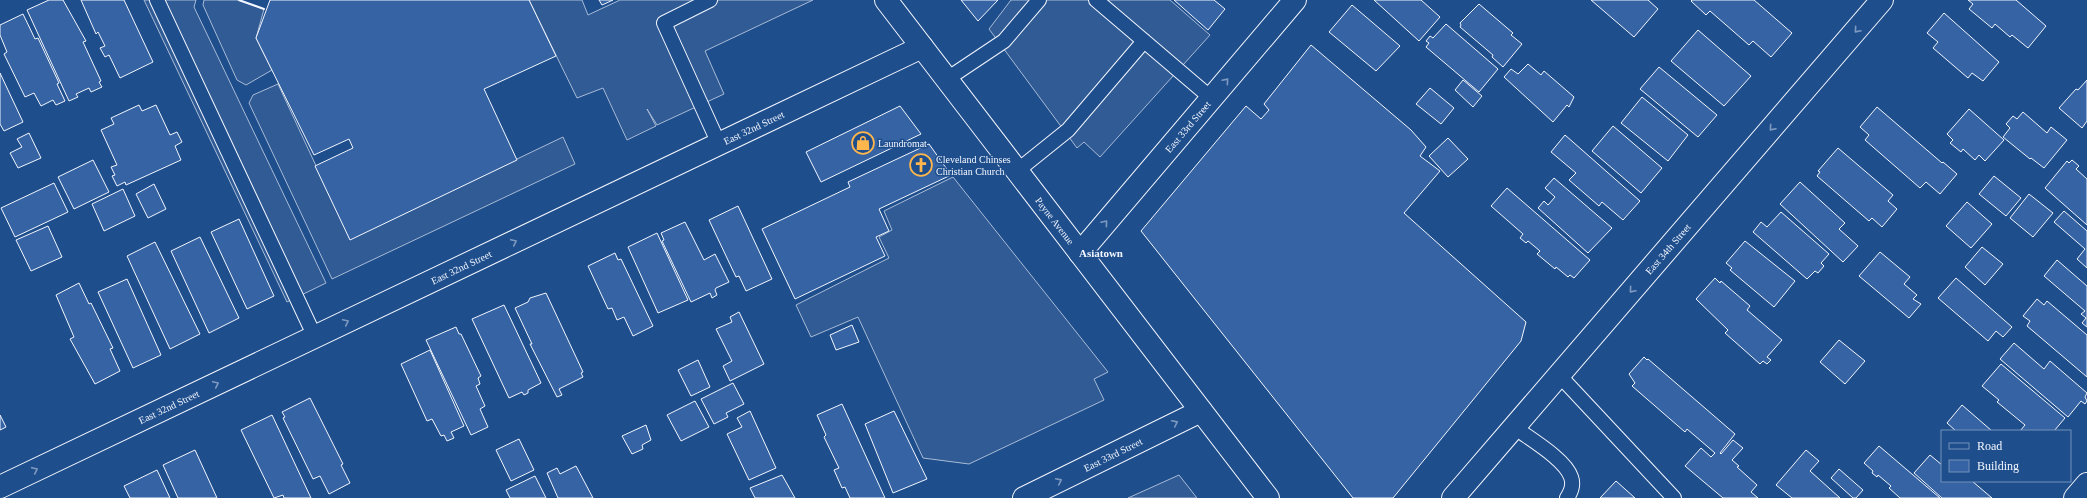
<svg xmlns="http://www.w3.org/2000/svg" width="2087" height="498" font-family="'Times New Roman',serif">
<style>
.built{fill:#305b95;stroke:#a8bbd7}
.building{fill:#3563a3;stroke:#f2f6ff}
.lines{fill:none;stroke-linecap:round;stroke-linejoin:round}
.service-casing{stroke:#f2f6ff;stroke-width:16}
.minor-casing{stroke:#f2f6ff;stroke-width:24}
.tertiary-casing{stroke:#f2f6ff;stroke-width:24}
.service{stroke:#1f4e8c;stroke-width:14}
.minor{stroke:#1f4e8c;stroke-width:22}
.tertiary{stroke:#1f4e8c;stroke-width:22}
.wall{stroke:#f2f6ff;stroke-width:2}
.oneway{stroke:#7e9ac0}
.labels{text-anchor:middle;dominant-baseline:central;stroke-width:3;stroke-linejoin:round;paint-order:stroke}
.street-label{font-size:10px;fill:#f2f6ff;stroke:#1f4e8c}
.poi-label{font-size:10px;fill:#f2f6ff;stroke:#1f4e8c;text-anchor:start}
.neighbourhood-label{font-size:11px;font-weight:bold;fill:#f2f6ff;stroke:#1f4e8c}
</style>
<rect width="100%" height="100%" fill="#1f4e8c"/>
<g class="built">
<polygon points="144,0 196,0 194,7 326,283 287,302"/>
<polygon points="204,0 237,0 264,9 256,38 272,70 246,85 237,80 203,5"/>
<polygon points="529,0 582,0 588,15 620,0 813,0 705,51 724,94 657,125 647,109 656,126 627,140 603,88 577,98"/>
<polygon points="1011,0 1170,0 1210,35 1100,157 1084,142 1077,148 989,29"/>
<polygon points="278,84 350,239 563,137 575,164 332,279 249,103 253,95"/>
<polygon points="953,177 1108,372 1094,379 1104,400 969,464 923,458 858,317 811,337 796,305 889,258 879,237 892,230 884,211"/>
<polygon points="1179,475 1197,498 1128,498"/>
</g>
<g class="building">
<polygon points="49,0 63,0 86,41 83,42 101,81 99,82 102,87 91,92 89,88 76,94 78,97 69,101 27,10"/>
<polygon points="81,0 124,0 153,62 120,78 109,55 105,57 100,48 105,46 98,32 96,34"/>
<polygon points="270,0 529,0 556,56 484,89 517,160 350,240 315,166 353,148 349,139 314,155 256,38"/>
<polygon points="599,0 613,0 602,5"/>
<polygon points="961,0 998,0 978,21"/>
<polygon points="1174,0 1214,0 1225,9 1208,30"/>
<polygon points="1374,0 1421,0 1440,17 1419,41"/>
<polygon points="1591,0 1648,0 1658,9 1634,37"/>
<polygon points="1692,0 1754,0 1792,33 1771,57 1753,41 1749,45 1710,11 1706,15 1691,1"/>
<polygon points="1968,0 2016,0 2046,26 2028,48 2012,35 2010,37 1995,24 1992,28 1969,9 1973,4"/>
<polygon points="1479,4 1513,33 1511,35 1522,44 1503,67 1492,57 1493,55 1460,27 1461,25 1460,23"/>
<polygon points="1352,5 1400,46 1376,71 1329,32"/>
<polygon points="1944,13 1999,62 1983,81 1972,73 1968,78 1933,48 1938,42 1927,33"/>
<polygon points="23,14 35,39 38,38 59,83 57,84 65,101 56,105 53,100 41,106 34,93 25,97 4,54 7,52 0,35 0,25"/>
<polygon points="1446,24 1498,69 1479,92 1426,47 1429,43 1426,41 1430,36 1433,38"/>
<polygon points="1698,30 1751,76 1724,106 1671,61"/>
<polygon points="1311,45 1411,130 1426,147 1420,156 1440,171 1404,213 1526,322 1521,341 1393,498 1353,498 1141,231 1246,106 1261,119 1269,110 1264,104"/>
<polygon points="1528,64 1541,75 1544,71 1574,97 1569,107 1567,105 1553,122 1504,77 1511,69 1518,74"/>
<polygon points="1659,67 1717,115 1698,137 1640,89"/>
<polygon points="0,73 23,122 4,131 0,124"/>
<polygon points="1463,80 1482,96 1473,107 1455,90"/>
<polygon points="2087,80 2087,121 2082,128 2059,108 2076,89 2078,90"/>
<polygon points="1430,88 1454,108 1441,124 1416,104"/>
<polygon points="1642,97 1688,135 1668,161 1621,123"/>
<polygon points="139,105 142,111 156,105 170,135 177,132 182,142 175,146 181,160 126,185 125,182 117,186 112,176 115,175 111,167 117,165 101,130 114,124 111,118"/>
<polygon points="900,106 921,134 821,182 806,152"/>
<polygon points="1877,107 1942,163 1943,162 1957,174 1940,194 1926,182 1920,188 1865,140 1869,135 1860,127"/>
<polygon points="1969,109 2004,140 1985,161 1979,155 1975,160 1963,149 1961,152 1950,143 1953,140 1947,134"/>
<polygon points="2023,112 2047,133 2051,127 2067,140 2044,168 2031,158 2030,159 2003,137 2010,128 2006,124 2013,116 2017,119"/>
<polygon points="1613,126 1662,168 1641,193 1592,151"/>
<polygon points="29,133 41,158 18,168 10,153 22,147 17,139"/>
<polygon points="1565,135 1640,201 1623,220 1602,202 1599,206 1569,180 1576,173 1551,152"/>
<polygon points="1448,138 1468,159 1448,177 1429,156"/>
<polygon points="929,144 951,175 879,209 889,231 876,237 885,256 795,299 762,229 850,187 848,182"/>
<polygon points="1838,148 1893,195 1888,201 1897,209 1882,227 1872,218 1869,221 1817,176 1820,172 1818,171"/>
<polygon points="93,160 109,192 74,209 58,177"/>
<polygon points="2072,160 2079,166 2076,169 2087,179 2087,225 2045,188 2067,161 2069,163"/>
<polygon points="1994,176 2021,198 2006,216 1979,194"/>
<polygon points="1554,178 1612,228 1588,253 1538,208 1544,201 1548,205 1555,197 1545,188"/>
<polygon points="1800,182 1845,223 1839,229 1858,246 1843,262 1780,204"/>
<polygon points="54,183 68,212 15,237 1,208"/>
<polygon points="154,184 166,209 148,218 136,194"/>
<polygon points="1507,188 1590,260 1574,278 1570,275 1568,277 1556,267 1555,269 1537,254 1540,251 1528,241 1526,243 1520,238 1523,234 1491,206"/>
<polygon points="123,189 135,216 104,231 92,204"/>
<polygon points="2029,194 2053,213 2033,237 2010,218"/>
<polygon points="1967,202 1992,224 1971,248 1946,226"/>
<polygon points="738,206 772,279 746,291 739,276 736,277 709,220"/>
<polygon points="2064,211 2087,231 2087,268 2077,259 2085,249 2054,222"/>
<polygon points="1781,212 1829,254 1821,263 1824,266 1818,273 1815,271 1807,279 1753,232 1761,222 1767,227"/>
<polygon points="239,219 274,296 247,309 211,232"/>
<polygon points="685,222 704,260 715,254 729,282 716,288 715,290 717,295 712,298 710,293 691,302 662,241 664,240 661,233"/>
<polygon points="48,226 62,257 31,271 16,240"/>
<polygon points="657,233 688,300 658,313 628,247"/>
<polygon points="200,237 239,318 209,333 171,251"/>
<polygon points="1745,241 1795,281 1774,307 1730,270 1732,268 1726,263"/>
<polygon points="155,242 200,334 170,349 127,256"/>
<polygon points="1982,247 2003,264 1985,285 1965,267"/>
<polygon points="1880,252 1910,277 1904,284 1917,295 1913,299 1921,304 1909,318 1859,276"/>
<polygon points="615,253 618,260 621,259 653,326 633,336 624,317 617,320 612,308 608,309 588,266"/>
<polygon points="2057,260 2087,286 2087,327 2082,323 2086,318 2081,314 2085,311 2044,276"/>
<polygon points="1715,278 1720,283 1721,281 1750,306 1747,310 1782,340 1767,357 1771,360 1767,364 1763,361 1760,364 1725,333 1728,330 1696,299"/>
<polygon points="1956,278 2012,327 2003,337 1996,331 1988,341 1938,298"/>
<polygon points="127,279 161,355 133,368 98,292"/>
<polygon points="79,283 89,304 91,303 113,348 110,349 120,371 95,384 70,339 74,337 56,295"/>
<polygon points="546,293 583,372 581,373 583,377 559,389 562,395 557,397 530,344 532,344 515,308 528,302 530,298"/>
<polygon points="2037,299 2044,305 2047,301 2087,335 2087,377 2027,326 2030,321 2023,316"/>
<polygon points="504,305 541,383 528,390 528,393 524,395 522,392 509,398 472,319"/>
<polygon points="739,312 764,364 730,381 723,366 732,361 716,329 732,322 730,317"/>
<polygon points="852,325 859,342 836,350 830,335"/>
<polygon points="456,327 459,334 461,334 481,376 478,378 480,384 476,386 485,406 480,409 488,427 471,435 426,340"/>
<polygon points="1839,340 1865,361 1845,384 1820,362"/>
<polygon points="2014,343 2044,369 2050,361 2087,393 2085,397 2087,401 2085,404 2081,401 2068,417 2000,359"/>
<polygon points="430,350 464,426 451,432 454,438 447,441 444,435 441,436 432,419 427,421 401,364"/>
<polygon points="1644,357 1647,360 1648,359 1735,434 1720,453 1721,454 1733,440 1743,448 1732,460 1739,466 1737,467 1757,485 1751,492 1758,498 1723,498 1685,466 1701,448 1711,457 1715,453 1687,429 1685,432 1632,386 1635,383 1629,374"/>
<polygon points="698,360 710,387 691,396 678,370"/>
<polygon points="2001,364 2065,418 2054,431 2020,431 2025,425 1997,402 1999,400 1982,386"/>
<polygon points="733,383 744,404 726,413 728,417 714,424 701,399"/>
<polygon points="310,398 343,464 341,465 350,483 329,494 320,476 313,479 283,418 285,417 282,412"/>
<polygon points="695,401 709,427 681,441 667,415"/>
<polygon points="842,404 885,498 850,498 845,487 842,488 834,470 839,468 824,437 826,435 817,415"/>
<polygon points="1962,405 1992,431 1956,431 1947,423"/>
<polygon points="750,411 776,468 749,480 727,434 742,427 737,418"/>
<polygon points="894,411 927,479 893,493 865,424"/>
<polygon points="0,415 6,427 0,430"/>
<polygon points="272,415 311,498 284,498 283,495 274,498 241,430"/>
<polygon points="646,425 651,440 642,445 643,449 632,454 622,436"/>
<polygon points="519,439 534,470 511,481 496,450"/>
<polygon points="1879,446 1940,498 1900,498 1889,488 1891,486 1878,475 1877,477 1872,473 1873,471 1864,463"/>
<polygon points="195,450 217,498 178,498 163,465"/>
<polygon points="1806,450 1819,461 1810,471 1840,498 1792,498 1776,485"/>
<polygon points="1930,455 1942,465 1942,481 1972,481 1992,498 1942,498 1914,473"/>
<polygon points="576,466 593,498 558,498 547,473 557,468 560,474"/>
<polygon points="1839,469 1863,490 1856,498 1853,498 1831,478"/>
<polygon points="157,470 170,498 130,498 124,486"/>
<polygon points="782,475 795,498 755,498 750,488"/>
<polygon points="535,476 546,498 510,498 506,490"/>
<polygon points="1616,481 1635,498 1600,498"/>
</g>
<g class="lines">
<g class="service-casing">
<g id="service">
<polyline points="157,0 315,337"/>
<polyline points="710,0 664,23 719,144"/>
<polyline points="1096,0 1211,98"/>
<polyline points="947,79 1004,41 1039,0"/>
<polyline points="1017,171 1068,130 1144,41"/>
<polyline points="1559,375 1674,498"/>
<path d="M 1514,427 C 1530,439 1565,459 1571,477 C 1574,485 1571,492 1567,498"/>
</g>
</g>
<g class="minor-casing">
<g id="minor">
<path id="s1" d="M 1080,253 L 1295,0"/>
<path id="s2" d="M 0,487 L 922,47"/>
<path id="s3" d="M 1024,498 L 1201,411"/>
<path id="s4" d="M 1453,498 L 1882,0"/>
<polyline points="2075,498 2087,484"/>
</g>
</g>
<g class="tertiary-casing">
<g id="tertiary">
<path id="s5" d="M 886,0 L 1268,498"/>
</g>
</g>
<use href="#service" class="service"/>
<use href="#minor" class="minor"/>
<use href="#tertiary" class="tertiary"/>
<polyline class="wall" points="239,0 264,9"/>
</g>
<defs><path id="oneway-chevron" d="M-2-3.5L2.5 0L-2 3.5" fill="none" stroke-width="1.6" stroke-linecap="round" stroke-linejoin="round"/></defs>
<g class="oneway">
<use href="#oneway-chevron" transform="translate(1857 30) rotate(131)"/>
<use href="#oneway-chevron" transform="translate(1226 81) rotate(-49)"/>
<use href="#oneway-chevron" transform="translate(1772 128) rotate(131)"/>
<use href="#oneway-chevron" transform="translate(1105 223) rotate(-50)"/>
<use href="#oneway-chevron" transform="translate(514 242) rotate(-25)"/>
<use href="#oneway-chevron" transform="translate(1632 290) rotate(131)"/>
<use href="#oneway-chevron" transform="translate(346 322) rotate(-25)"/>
<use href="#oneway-chevron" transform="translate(216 384) rotate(-25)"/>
<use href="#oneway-chevron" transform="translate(1175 423) rotate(-26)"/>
<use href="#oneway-chevron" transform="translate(35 470) rotate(-25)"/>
<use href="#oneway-chevron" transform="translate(1059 481) rotate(-26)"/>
</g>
<defs>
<g id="shop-ring" transform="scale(1.15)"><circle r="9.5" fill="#1f4e8c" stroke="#ffb74d" stroke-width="1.5"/><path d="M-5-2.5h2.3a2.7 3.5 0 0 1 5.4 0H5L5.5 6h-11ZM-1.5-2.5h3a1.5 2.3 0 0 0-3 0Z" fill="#ffb74d"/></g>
<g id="church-ring" transform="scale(1.15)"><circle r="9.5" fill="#1f4e8c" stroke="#ffb74d" stroke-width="1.5"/><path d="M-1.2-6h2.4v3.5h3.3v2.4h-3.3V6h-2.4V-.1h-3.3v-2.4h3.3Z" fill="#ffb74d"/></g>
</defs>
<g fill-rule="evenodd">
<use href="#shop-ring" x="863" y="143"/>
<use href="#church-ring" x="921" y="165"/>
</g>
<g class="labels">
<g class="street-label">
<text stroke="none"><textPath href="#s1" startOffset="166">East 33rd Street</textPath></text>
<text stroke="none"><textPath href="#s2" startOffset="835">East 32nd Street</textPath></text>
<text stroke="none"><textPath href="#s5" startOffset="278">Payne Avenue</textPath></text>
<text stroke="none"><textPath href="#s4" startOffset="329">East 34th Street</textPath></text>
<text stroke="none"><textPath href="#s2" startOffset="511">East 32nd Street</textPath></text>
<text stroke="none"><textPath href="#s2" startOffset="187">East 32nd Street</textPath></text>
<text stroke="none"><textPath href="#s3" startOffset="99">East 33rd Street</textPath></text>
</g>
<g class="poi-label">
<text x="878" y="143">Laundromat</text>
<text x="936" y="159">Cleveland Chinses<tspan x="936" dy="12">Christian Church</tspan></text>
</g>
<g class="neighbourhood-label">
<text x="1101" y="253">Asiatown</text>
</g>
</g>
<rect x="1941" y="430" width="130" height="52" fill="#1f4e8c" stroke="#7391ba"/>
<rect x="1949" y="443" width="20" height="6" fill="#1f4e8c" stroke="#7391ba"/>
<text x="1977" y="450" font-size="12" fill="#f2f6ff">Road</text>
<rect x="1949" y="460" width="20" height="12" fill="#3563a3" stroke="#7391ba"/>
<text x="1977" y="470" font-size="12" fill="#f2f6ff">Building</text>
</svg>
